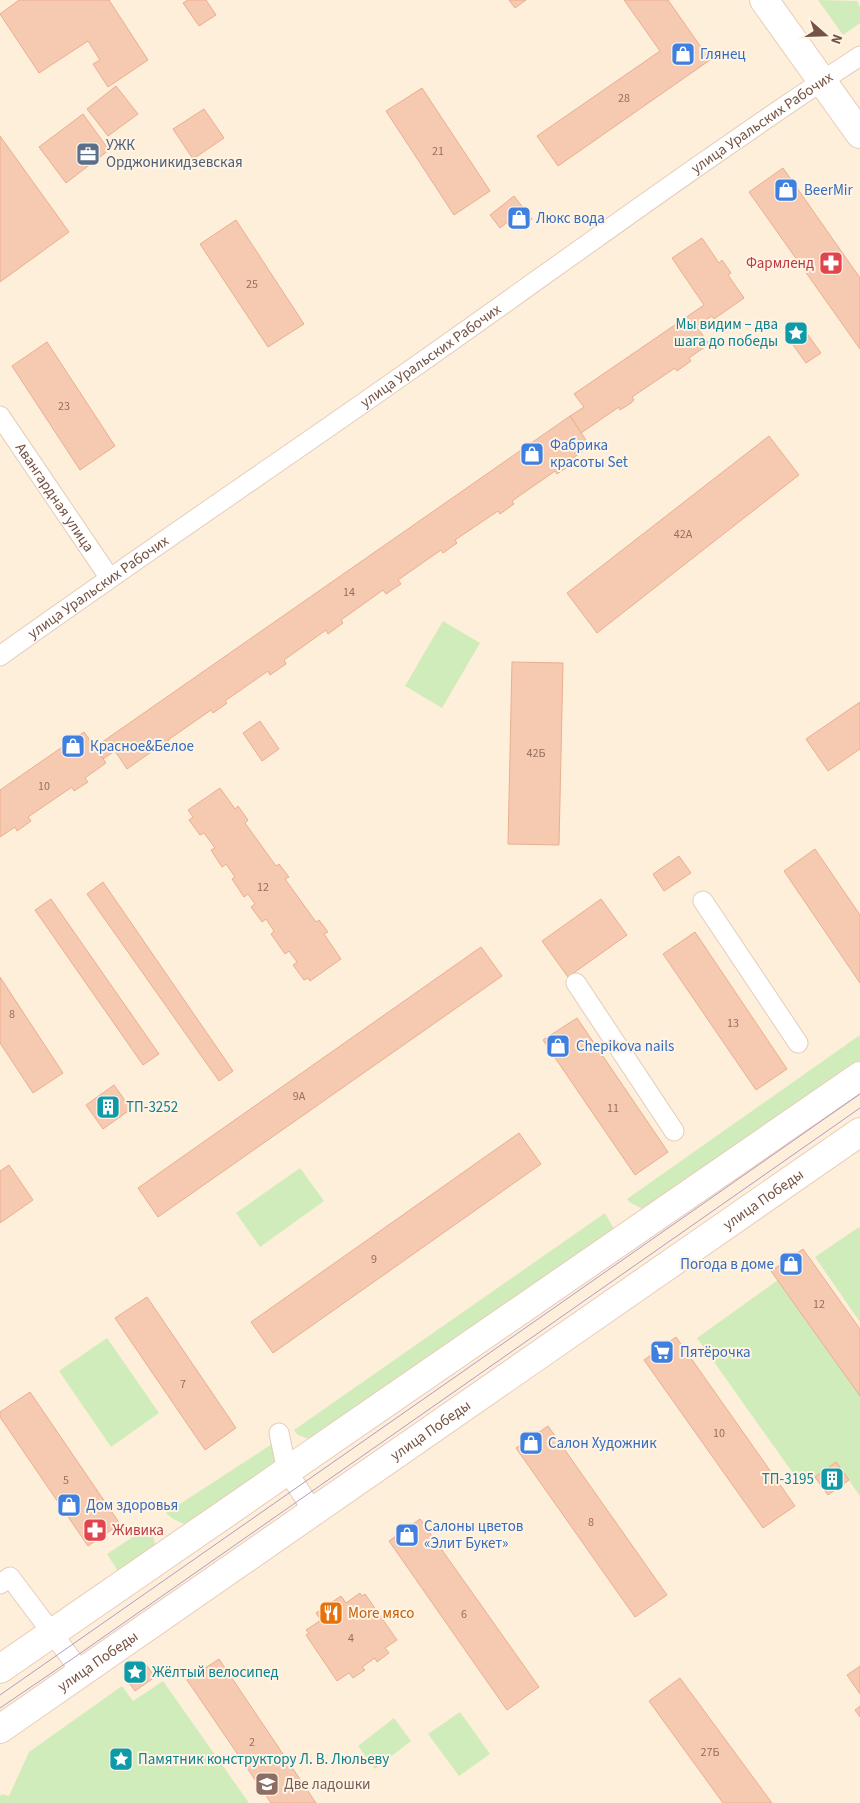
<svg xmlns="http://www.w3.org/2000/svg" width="860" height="1803" font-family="'Source Sans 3',sans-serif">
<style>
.green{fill:#d0ecba}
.building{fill:#f6c9b1;stroke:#eaae8f}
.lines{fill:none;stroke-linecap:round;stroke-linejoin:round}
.street-casing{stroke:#e4ccba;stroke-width:21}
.secondary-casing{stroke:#eaccb7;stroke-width:30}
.street{stroke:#fff;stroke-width:19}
.secondary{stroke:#fff;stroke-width:28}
.tram{stroke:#b19bc7;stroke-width:1}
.labels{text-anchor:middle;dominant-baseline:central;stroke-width:4;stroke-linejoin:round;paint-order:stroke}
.number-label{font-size:12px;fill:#95705e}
.shop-label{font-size:15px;fill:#366cbe;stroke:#fff3e4;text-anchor:start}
.street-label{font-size:15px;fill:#755243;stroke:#fff3e4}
.service-label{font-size:15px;fill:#4e5e75;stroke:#fff3e4;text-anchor:start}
.health-label{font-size:15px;fill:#be3a42;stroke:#fff3e4;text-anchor:end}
.culture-label{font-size:15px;fill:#0d838f;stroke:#fff3e4;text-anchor:start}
.food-label{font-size:15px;fill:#c56008;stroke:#fff3e4;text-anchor:start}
.education-label{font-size:15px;fill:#785e54;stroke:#fff3e4;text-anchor:start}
</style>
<rect width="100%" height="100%" fill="#feefdb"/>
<g class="green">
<polygon points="818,0 857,1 860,7 860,23 843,35"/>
<polygon points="443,621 480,643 442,708 405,686"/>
<polygon points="860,1035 860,1061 646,1211 631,1203 627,1199"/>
<polygon points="300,1168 324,1201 260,1247 236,1213"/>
<polygon points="605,1213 615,1231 315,1441 298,1435 294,1430"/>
<polygon points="859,1227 860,1229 860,1322 815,1257"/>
<polygon points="778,1280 860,1396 860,1496 836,1462 802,1486 697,1338"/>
<polygon points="107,1338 159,1413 111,1447 59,1371"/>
<polygon points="275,1442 280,1463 189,1526 173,1519 166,1513"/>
<polygon points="151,1525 156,1549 120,1574 107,1554"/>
<polygon points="163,1681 249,1803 0,1803 0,1796 2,1794 9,1796 29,1752 122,1686 133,1701"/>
<polygon points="460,1712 490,1754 459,1776 428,1734"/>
<polygon points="394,1718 411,1741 375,1769 358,1746"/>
</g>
<g class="building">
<polygon points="19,0 109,0 148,60 108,87 93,64 100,60 88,41 39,73 0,14"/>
<polygon points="188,0 206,0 216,15 199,26 183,3"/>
<polygon points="509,0 526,0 515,8"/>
<polygon points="624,0 668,0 710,60 558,166 537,136 660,51"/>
<polygon points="116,86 138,114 108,136 87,109"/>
<polygon points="422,88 490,191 454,215 386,111"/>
<polygon points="204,109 224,138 193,159 173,129"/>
<polygon points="83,114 109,150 66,183 39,147"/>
<polygon points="0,136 69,232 0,282"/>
<polygon points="783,168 860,278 860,349 749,192"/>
<polygon points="514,196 532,219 518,230 510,220 500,228 490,215"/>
<polygon points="236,220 304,324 268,347 200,244"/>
<polygon points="702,238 719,263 722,260 731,273 728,275 744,298 714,319 712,316 696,326 709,344 689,358 691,361 677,371 675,368 632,397 634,400 631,403 620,410 619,407 581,433 570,416 584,407 574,394 704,305 672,258"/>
<polygon points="803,328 821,353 806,363 788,338"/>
<polygon points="47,342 115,446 80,470 12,366"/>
<polygon points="570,416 590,446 570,460 573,463 557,474 555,471 512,501 514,504 500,514 498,511 455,540 457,543 443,553 441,550 398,580 401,584 386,594 383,590 341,620 343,623 328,634 326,630 284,660 286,664 283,666 270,675 268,671 225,701 227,703 223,706 213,713 211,710 168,740 170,744 156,753 154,750 127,769 115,751 103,759 95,747"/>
<polygon points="769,436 799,475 597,633 567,593"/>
<polygon points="512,662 563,663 559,845 508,844"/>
<polygon points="860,702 860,749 828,771 806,739"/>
<polygon points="260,721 279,749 262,761 243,733"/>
<polygon points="84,732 106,763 85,778 88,782 74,791 72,787 28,817 31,821 17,831 15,827 0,837 0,790"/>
<polygon points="220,788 235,809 238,806 248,820 245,823 276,866 279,864 289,877 285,879 316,922 319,920 328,932 324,934 341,959 310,981 308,978 304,980 293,965 297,962 289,951 285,954 271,934 274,931 266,919 262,922 251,907 255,904 248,894 244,897 232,879 235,877 226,864 222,867 211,850 215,848 204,833 200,835 189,820 193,817 188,810"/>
<polygon points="815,849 860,915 860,983 784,871"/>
<polygon points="679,856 691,873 664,891 653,874"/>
<polygon points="103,882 233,1071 219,1081 87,894"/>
<polygon points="51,899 159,1054 143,1065 35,910"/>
<polygon points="601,899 627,935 568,977 542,941"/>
<polygon points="695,932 787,1069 756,1090 663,954"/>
<polygon points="481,947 502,976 158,1217 138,1188"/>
<polygon points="0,977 63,1073 33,1093 0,1043"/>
<polygon points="577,1018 668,1152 635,1175 543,1040"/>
<polygon points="114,1085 131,1109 103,1129 86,1105"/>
<polygon points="519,1133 541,1164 273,1353 251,1322"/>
<polygon points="9,1165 33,1200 0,1223 0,1171"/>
<polygon points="803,1249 860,1329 860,1396 771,1271"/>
<polygon points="147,1297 236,1428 205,1450 115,1318"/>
<polygon points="676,1337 795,1506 763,1528 644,1360"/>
<polygon points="30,1392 120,1524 88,1546 0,1417 0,1412"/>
<polygon points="548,1426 667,1595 635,1617 516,1448"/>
<polygon points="836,1462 849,1480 828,1495 815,1477"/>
<polygon points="420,1519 539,1687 507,1710 389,1541"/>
<polygon points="360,1593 362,1596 365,1594 397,1640 385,1648 389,1653 377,1662 375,1658 362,1667 365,1670 353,1678 349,1673 337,1681 306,1635 309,1633 306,1630 321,1620 316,1613 341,1596 346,1603"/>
<polygon points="219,1659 316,1803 271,1803 187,1680"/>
<polygon points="147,1666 155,1677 135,1691 127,1680"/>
<polygon points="860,1666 860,1694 847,1675"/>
<polygon points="680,1678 772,1803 723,1803 649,1701"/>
<polygon points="860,1706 860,1717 855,1710"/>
</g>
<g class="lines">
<g class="street-casing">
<g id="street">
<path id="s1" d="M 0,416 L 109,577"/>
<path id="s2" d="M 0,656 C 134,560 271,468 406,373 C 557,267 706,157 860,56"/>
<polyline points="703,901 798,1043"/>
<polyline points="576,983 674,1131"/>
<polyline points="279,1433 287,1471 313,1511"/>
<polyline points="0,1584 10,1577 82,1673"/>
</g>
</g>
<g class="secondary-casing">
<g id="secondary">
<polyline points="764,0 860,134"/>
<polyline points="0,1669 860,1076"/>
<path id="s3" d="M 0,1729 L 860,1132"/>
</g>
</g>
<use href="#street" class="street"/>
<use href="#secondary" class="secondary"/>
<g class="tram">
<polyline points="0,1695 860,1094"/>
<polyline points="0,1708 72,1659 860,1108"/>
</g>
</g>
<defs>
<g id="shop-square" transform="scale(1.25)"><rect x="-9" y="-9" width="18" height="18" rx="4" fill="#3f7fe0" stroke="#fff3e4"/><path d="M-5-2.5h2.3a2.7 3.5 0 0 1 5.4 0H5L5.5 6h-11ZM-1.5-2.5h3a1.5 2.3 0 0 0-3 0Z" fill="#fff"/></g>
<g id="office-square" transform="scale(1.25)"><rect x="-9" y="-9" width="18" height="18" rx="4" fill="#5c6f8a" stroke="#fff3e4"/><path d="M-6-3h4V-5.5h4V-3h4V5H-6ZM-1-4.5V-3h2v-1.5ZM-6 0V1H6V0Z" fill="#fff"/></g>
<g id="pharmacy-square" transform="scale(1.25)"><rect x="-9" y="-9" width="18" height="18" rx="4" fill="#e0444e" stroke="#fff3e4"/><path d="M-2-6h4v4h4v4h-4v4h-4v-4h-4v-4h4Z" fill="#fff"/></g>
<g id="sight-square" transform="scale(1.25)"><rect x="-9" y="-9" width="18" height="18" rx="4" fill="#0f9aa8" stroke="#fff3e4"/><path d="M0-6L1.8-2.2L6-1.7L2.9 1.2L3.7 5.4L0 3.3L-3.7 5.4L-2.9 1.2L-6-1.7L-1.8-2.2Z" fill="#fff"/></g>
<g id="building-square" transform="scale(1.25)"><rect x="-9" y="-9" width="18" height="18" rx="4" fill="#0f9aa8" stroke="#fff3e4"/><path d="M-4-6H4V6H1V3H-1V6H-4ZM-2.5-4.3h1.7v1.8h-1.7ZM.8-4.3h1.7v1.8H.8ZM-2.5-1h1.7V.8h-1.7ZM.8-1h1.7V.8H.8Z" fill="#fff"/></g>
<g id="supermarket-square" transform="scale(1.25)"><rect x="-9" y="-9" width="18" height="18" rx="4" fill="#3f7fe0" stroke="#fff3e4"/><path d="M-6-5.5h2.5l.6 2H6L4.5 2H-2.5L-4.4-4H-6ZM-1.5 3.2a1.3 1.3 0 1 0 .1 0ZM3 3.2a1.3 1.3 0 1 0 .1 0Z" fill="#fff"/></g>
<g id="restaurant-square" transform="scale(1.25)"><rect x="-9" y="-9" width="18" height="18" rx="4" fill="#e8710a" stroke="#fff3e4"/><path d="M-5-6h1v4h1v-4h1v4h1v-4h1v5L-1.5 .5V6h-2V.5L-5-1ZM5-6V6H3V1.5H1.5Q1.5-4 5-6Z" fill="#fff"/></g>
<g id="school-square" transform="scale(1.25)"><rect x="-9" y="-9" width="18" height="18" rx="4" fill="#8d6e63" stroke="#fff3e4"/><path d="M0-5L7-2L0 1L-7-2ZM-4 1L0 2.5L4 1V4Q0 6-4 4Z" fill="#fff"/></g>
</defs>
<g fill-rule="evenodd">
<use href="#shop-square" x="683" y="54"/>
<use href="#office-square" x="88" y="154"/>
<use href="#shop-square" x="786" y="190"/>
<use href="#shop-square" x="519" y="218"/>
<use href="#pharmacy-square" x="831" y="263"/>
<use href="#sight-square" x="796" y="333"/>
<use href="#shop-square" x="532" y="454"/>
<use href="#shop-square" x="73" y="746"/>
<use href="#shop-square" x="558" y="1046"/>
<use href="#building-square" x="108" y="1107"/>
<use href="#shop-square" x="791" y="1264"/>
<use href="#supermarket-square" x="662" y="1352"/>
<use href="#shop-square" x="531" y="1443"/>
<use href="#building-square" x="832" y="1479"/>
<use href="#shop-square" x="69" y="1505"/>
<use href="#pharmacy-square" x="95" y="1530"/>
<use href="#shop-square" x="407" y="1535"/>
<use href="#restaurant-square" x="331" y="1613"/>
<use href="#sight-square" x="135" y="1672"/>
<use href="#sight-square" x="121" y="1759"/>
<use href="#school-square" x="267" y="1784"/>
</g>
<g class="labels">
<g class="number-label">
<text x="624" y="98">28</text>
<text x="438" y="151">21</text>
<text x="252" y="284">25</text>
<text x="64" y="406">23</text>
<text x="683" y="534">42А</text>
<text x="349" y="592">14</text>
<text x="536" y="753">42Б</text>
<text x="44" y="786">10</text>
<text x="263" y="887">12</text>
<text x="12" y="1014">8</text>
<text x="733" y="1023">13</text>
<text x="299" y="1096">9А</text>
<text x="613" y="1108">11</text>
<text x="374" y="1259">9</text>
<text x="819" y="1304">12</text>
<text x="183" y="1384">7</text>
<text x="719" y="1433">10</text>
<text x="66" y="1480">5</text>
<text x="591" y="1522">8</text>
<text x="464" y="1614">6</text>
<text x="351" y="1638">4</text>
<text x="252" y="1742">2</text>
<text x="710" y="1752">27Б</text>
</g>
<g class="shop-label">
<text x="700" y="54">Глянец</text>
<text x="804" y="190">BeerMir</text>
<text x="536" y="218">Люкс вода</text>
<text x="550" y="445">Фабрика<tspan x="550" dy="17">красоты Set</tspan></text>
<text x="90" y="746">Красное&amp;Белое</text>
<text x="576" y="1046">Chepikova nails</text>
<text x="774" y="1264" text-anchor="end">Погода в доме</text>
<text x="680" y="1352">Пятёрочка</text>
<text x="548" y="1443">Салон Художник</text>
<text x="86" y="1505">Дом здоровья</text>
<text x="424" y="1526">Салоны цветов<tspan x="424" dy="17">«Элит Букет»</tspan></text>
</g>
<g class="street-label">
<text stroke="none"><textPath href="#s2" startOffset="930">улица Уральских Рабочих</textPath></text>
<text stroke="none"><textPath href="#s2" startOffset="525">улица Уральских Рабочих</textPath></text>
<text stroke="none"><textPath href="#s1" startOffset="98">Авангардная улица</textPath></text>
<text stroke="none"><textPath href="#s2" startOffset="120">улица Уральских Рабочих</textPath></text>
<text stroke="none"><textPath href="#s3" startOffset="929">улица Победы</textPath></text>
<text stroke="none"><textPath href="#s3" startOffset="524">улица Победы</textPath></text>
<text stroke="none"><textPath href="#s3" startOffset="119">улица Победы</textPath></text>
</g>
<g class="service-label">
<text x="106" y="145">УЖК<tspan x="106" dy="17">Орджоникидзевская</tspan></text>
</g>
<g class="health-label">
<text x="814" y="263">Фармленд</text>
<text x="112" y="1530" text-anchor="start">Живика</text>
</g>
<g class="culture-label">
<text x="778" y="324" text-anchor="end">Мы видим – два<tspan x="778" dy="17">шага до победы</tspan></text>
<text x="126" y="1107">ТП-3252</text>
<text x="814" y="1479" text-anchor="end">ТП-3195</text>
<text x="152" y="1672">Жёлтый велосипед</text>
<text x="138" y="1759">Памятник конструктору Л. В. Люльеву</text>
</g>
<g class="food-label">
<text x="348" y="1613">More мясо</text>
</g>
<g class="education-label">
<text x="284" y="1784">Две ладошки</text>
</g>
</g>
<g transform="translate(825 35) rotate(110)" stroke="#fff3e4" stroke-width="4" paint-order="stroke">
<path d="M0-4L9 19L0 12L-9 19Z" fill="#755243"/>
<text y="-8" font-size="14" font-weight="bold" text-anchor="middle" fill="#755243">N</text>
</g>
</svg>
